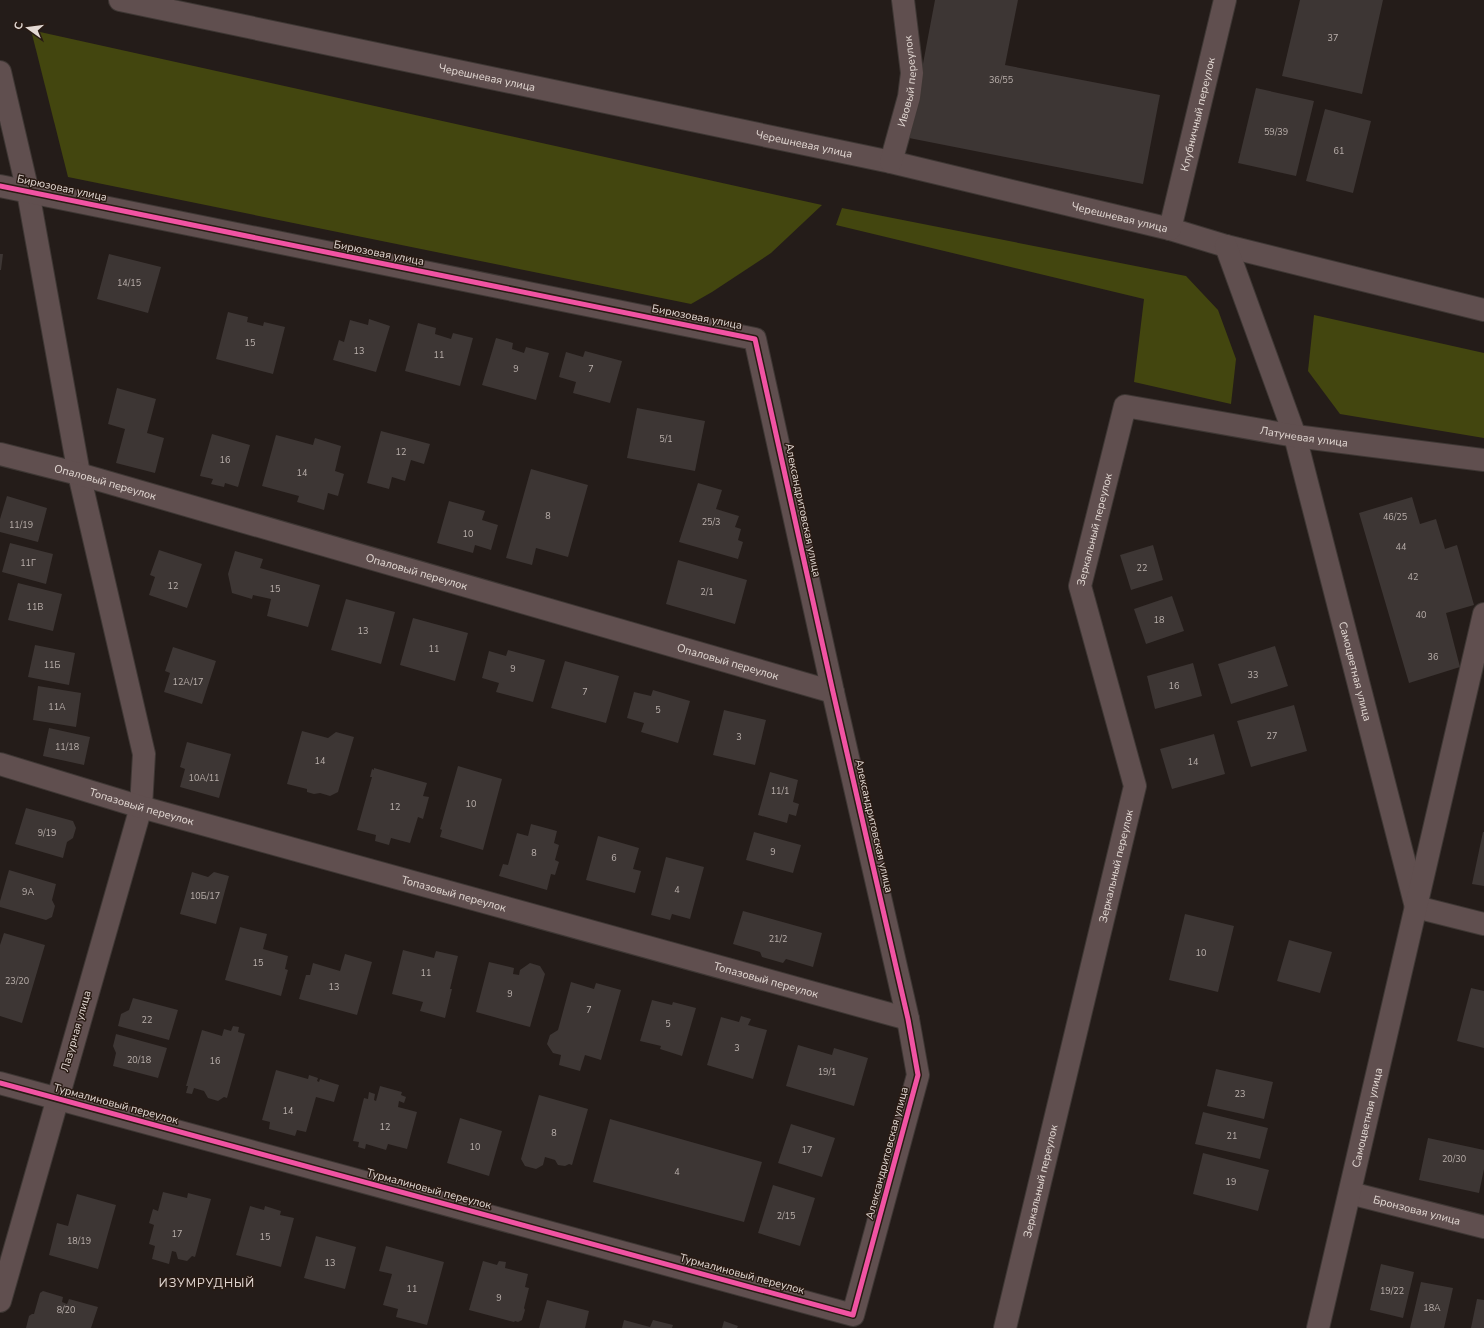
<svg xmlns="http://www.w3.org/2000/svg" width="1484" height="1328" font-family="'Nunito Sans',sans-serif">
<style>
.forest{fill:#43460f}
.building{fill:#3d3634}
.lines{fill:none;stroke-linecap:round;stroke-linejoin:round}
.minor-casing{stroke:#3e3734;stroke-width:24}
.minor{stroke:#604f4f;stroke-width:22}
.cycleway-casing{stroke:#291b14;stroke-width:8}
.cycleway{stroke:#f153a3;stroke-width:5}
.labels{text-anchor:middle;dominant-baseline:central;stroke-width:3;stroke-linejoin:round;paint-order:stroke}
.number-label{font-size:9px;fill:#bab0ac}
.street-label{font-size:11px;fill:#e3d9d4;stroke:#291b14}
.neighbourhood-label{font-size:12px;letter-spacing:1px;fill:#e3d9d4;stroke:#291b14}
</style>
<rect width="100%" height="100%" fill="#241c19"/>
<g class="forest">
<polygon points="31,30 822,205 771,253 712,292 691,304 68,177"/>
<polygon points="842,208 1186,276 1218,310 1236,359 1231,404 1134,382 1144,299 836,225"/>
<polygon points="1314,315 1484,353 1484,438 1340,414 1308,371"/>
</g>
<g class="building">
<polygon points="935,0 1018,0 1005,65 1160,95 1143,184 909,138"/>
<polygon points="1300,0 1383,0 1362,94 1282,76"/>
<polygon points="1256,88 1314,101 1296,176 1238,163"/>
<polygon points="1325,109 1371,121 1353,193 1306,181"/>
<polygon points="0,254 3,254 1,270 0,270"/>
<polygon points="109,254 161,267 148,313 97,299"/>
<polygon points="228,312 248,317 247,322 263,326 264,322 285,327 273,374 216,359"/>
<polygon points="369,319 390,326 376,372 333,360 339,340 344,342 350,320 368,325"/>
<polygon points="418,323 436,328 435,334 451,339 453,333 473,338 460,386 405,371"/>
<polygon points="496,338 513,343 512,349 524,353 526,347 549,353 536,400 482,385"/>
<polygon points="585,351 622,361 610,403 573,393 576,382 559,377 566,352 583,357"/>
<polygon points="117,388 156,399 147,433 164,438 155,473 116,463 125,429 108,424"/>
<polygon points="637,408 705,421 695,471 627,458"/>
<polygon points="381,431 430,444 424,464 411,460 405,481 392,477 389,489 367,483"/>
<polygon points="212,434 250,445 238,487 225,483 224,487 211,484 213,479 200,476"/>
<polygon points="276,435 313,445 315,438 341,446 335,471 344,474 338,496 328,493 324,510 297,502 299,496 262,486"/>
<polygon points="531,469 588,485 568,557 536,548 532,565 506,558"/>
<polygon points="698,483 722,490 716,509 739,516 735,527 741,529 738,540 743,542 738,559 679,542"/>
<polygon points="7,496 47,508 38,542 0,532 0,519"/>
<polygon points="1412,497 1420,524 1436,519 1445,549 1457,545 1474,605 1446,613 1460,667 1409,683 1359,513"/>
<polygon points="449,501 485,511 482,520 498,525 491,550 475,545 473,553 437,543"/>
<polygon points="10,543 53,554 46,584 2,572"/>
<polygon points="1153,545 1163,580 1131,590 1120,555"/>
<polygon points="159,550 202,564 187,608 149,595 155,577 150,575"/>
<polygon points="235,551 263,559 260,568 320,585 308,627 267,616 271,599 253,595 252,599 232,593 228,574"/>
<polygon points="678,560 747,580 735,624 666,604"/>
<polygon points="18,583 62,594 53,631 8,620"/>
<polygon points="1172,596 1184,631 1146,644 1134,609"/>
<polygon points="346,599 395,612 381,664 331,650"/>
<polygon points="413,618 468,633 455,681 400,665"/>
<polygon points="35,645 75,653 69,685 28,677"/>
<polygon points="1275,646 1288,686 1231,704 1218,664"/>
<polygon points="173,647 216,661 202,704 164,692 170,673 165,671"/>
<polygon points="508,650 545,660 533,702 496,692 499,683 482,678 489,651 506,656"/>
<polygon points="565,661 619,676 606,723 551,708"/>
<polygon points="1193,663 1202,696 1155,709 1147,676"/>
<polygon points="38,686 81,693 76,727 33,720"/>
<polygon points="653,690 690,701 678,743 641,732 644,723 627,718 634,692 651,696"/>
<polygon points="1294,705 1307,751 1251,767 1237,721"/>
<polygon points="724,710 766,720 755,765 713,755"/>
<polygon points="49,728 90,737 84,765 43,756"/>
<polygon points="302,731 328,738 336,732 354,737 338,792 330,796 320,793 314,794 307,792 307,789 287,784"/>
<polygon points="1214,734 1225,774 1172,789 1160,749"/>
<polygon points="187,742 231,754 219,798 180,787 185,769 180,767"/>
<polygon points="458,766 502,779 483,850 440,837 442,830 440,829"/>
<polygon points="374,768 427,783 423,796 429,797 423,819 418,817 410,843 391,838 389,845 375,841 376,835 357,830 372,777 370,777 372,769 374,770"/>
<polygon points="770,772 798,780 793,802 799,804 796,816 789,814 787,823 758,815"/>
<polygon points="26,808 73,821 76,828 73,838 67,842 63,858 15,844"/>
<polygon points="531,824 557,831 554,843 559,845 555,860 559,862 555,875 551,874 547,890 499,876 503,864 508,865 517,833 528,836"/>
<polygon points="754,832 801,845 793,873 746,860"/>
<polygon points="1483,832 1484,832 1484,886 1472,884"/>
<polygon points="598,836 639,848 633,869 641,871 635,893 586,880"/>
<polygon points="666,857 704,867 690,919 672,914 670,920 651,915"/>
<polygon points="9,870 56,884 52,900 55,906 52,917 46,920 0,907 0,901"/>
<polygon points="192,872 208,877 214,872 229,876 216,924 180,914"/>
<polygon points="743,911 822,933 813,967 786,959 783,963 762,957 760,952 733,944"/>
<polygon points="1185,914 1234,926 1218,992 1169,980"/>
<polygon points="240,927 267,934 263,949 288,956 285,969 288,970 281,996 225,980"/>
<polygon points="4,933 45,945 22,1023 0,1016 0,945"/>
<polygon points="1289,940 1332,952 1320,993 1277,981"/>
<polygon points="403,950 434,958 436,951 458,956 450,989 452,989 445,1018 420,1011 423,1002 392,994"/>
<polygon points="345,954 372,962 357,1015 299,999 306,975 310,975 313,963 340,971"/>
<polygon points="489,962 514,968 513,974 519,975 520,970 530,963 540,966 545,974 530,1027 476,1012"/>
<polygon points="571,982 594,989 596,983 621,990 601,1060 585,1055 580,1071 559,1065 561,1055 553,1053 547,1044 550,1035 558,1030"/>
<polygon points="1471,988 1484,991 1484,1048 1457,1041"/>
<polygon points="133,998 178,1010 169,1040 118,1026 121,1014 129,1010"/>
<polygon points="652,1000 672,1005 673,1002 696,1008 682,1056 660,1049 661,1046 640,1041"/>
<polygon points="741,1016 751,1019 748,1025 767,1030 753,1079 707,1065 721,1017 739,1022"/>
<polygon points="233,1026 239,1027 238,1032 245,1034 227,1098 224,1097 218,1101 208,1098 204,1091 194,1088 192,1094 186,1093 188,1086 186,1086 202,1030 222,1036 224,1029 231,1031"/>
<polygon points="116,1034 167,1048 158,1078 113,1066 116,1053 113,1046"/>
<polygon points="798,1045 832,1055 834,1048 868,1058 854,1106 786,1086"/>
<polygon points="1216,1069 1273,1082 1264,1119 1207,1106"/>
<polygon points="276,1070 308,1079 309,1075 318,1078 317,1081 319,1082 320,1079 339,1085 334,1102 316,1097 306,1132 297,1130 295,1136 269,1129 270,1122 262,1120"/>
<polygon points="380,1086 402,1092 401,1095 406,1097 404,1103 399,1101 398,1107 417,1112 407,1149 388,1144 386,1150 366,1144 365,1149 358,1147 359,1142 353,1141 364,1098 368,1099 369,1092 375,1094 374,1100 376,1101"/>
<polygon points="539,1095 588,1109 572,1165 569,1164 565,1166 558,1165 555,1160 545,1157 543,1165 536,1169 525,1166 521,1159"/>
<polygon points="1203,1112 1268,1128 1260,1159 1195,1144"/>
<polygon points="460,1118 502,1131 489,1176 447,1163"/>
<polygon points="610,1119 762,1162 744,1222 593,1182"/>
<polygon points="791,1124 835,1138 822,1177 778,1163"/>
<polygon points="1428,1138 1484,1150 1484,1169 1479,1193 1419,1180"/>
<polygon points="1203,1153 1269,1170 1258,1211 1193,1194"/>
<polygon points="773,1185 815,1198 800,1246 758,1233"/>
<polygon points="163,1192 187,1198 188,1193 211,1199 195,1257 192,1256 187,1261 178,1259 176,1252 172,1251 169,1264 152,1259 155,1246 149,1244 154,1225 149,1223 153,1209 158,1211"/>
<polygon points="77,1194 116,1205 98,1269 49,1255 57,1223 68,1226"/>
<polygon points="250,1206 264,1210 265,1206 281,1211 280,1215 294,1218 281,1267 236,1255"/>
<polygon points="316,1236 356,1247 345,1289 304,1278"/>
<polygon points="386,1246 444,1262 427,1325 396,1317 398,1309 383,1305 392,1274 379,1271"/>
<polygon points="483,1261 497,1265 499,1261 506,1262 505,1268 528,1274 525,1287 529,1288 524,1308 525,1310 522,1320 518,1322 515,1321 514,1322 469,1310"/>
<polygon points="1381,1264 1414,1272 1403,1318 1370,1310"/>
<polygon points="1421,1282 1453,1288 1444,1328 1410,1328"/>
<polygon points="43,1291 63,1297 62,1302 67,1304 69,1299 98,1307 91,1328 26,1328 29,1316 32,1314 34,1314 40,1293"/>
<polygon points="1477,1299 1484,1300 1484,1328 1471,1328"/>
<polygon points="547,1300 589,1311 585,1328 539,1328"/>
<polygon points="624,1320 650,1327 653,1320 673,1325 672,1328 622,1328"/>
<polygon points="724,1321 738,1326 737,1328 722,1328"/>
</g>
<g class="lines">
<g class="minor-casing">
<g id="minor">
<path id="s1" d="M 120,0 L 891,162 L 1170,229 L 1226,246 L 1484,310"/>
<polyline points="0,72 28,192 79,474 144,754 141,807 0,1301"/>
<path id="s2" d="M 891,162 L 909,97 L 912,73 L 903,0"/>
<polyline points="0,186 755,339 833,692 908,1019 918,1075 853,1315 0,1083"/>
<path id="s3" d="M 1170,229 L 1225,0"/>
<path id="s4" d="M 1226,246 L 1295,436 L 1416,907 L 1484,924"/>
<path id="s5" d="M 0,454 L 79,474 L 833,692"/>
<path id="s6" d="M 0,764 L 141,807 L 908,1019"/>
<path id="s7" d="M 1350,1193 L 1484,1227"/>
<path id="s8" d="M 1005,1328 L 1135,786 L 1080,586 L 1125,406 L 1295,436 L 1484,460"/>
<path id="s9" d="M 1318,1328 L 1484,614"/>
</g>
</g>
<use href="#minor" class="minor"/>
<g class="cycleway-casing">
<polyline id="cycleway" points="0,186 755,339 833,692 908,1019 918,1075 853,1315 0,1083"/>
</g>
<use href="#cycleway" class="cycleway"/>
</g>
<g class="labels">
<g class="number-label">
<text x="1333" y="38">37</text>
<text x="1001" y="80">36/55</text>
<text x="1276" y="132">59/39</text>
<text x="1339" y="151">61</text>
<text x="129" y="283">14/15</text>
<text x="250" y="343">15</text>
<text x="359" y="351">13</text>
<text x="439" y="355">11</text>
<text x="516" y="369">9</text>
<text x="591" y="369">7</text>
<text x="666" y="439">5/1</text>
<text x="401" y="452">12</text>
<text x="225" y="460">16</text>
<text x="302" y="473">14</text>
<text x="548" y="516">8</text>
<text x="1395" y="517">46/25</text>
<text x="711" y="522">25/3</text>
<text x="21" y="525">11/19</text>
<text x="468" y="534">10</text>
<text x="1401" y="547">44</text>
<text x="28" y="563">11Г</text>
<text x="1142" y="568">22</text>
<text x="1413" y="577">42</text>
<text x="173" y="586">12</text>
<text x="275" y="589">15</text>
<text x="707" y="592">2/1</text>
<text x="35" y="607">11В</text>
<text x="1421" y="615">40</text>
<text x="1159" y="620">18</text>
<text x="363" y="631">13</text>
<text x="434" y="649">11</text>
<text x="1433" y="657">36</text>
<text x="52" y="665">11Б</text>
<text x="513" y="669">9</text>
<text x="1253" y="675">33</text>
<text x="188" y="682">12А/17</text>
<text x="1174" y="686">16</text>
<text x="585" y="692">7</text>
<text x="57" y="707">11А</text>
<text x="658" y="710">5</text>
<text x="1272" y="736">27</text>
<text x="739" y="737">3</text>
<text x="67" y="747">11/18</text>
<text x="320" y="761">14</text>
<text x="1193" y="762">14</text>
<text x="204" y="778">10А/11</text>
<text x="780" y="791">11/1</text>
<text x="471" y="804">10</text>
<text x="395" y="807">12</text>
<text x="47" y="833">9/19</text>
<text x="773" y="852">9</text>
<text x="534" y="853">8</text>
<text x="614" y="858">6</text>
<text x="677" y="890">4</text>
<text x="28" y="892">9А</text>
<text x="205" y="896">10Б/17</text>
<text x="778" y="939">21/2</text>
<text x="1201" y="953">10</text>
<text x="258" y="963">15</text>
<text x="426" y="973">11</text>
<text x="17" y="981">23/20</text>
<text x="334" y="987">13</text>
<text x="510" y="994">9</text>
<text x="589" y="1010">7</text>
<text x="147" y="1020">22</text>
<text x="668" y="1024">5</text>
<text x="737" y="1048">3</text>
<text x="139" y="1060">20/18</text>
<text x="215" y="1061">16</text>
<text x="827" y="1072">19/1</text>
<text x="1240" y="1094">23</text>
<text x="288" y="1111">14</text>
<text x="385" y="1127">12</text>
<text x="554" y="1133">8</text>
<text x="1232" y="1136">21</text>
<text x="475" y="1147">10</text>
<text x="807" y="1150">17</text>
<text x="1454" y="1159">20/30</text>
<text x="677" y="1172">4</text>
<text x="1231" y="1182">19</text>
<text x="786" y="1216">2/15</text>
<text x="177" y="1234">17</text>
<text x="265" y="1237">15</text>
<text x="79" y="1241">18/19</text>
<text x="330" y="1263">13</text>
<text x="412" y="1289">11</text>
<text x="1392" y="1291">19/22</text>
<text x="499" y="1298">9</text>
<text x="1432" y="1308">18А</text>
<text x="66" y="1310">8/20</text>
</g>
<g class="street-label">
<text stroke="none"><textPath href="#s1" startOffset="375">Черешневая улица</textPath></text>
<text stroke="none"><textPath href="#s2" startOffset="83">Ивовый переулок</textPath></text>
<text stroke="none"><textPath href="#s3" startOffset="118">Клубничный переулок</textPath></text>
<text stroke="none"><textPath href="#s1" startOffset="699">Черешневая улица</textPath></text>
<text transform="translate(62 188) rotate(12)">Бирюзовая улица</text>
<text stroke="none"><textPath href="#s1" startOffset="1023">Черешневая улица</textPath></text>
<text transform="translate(379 253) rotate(11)">Бирюзовая улица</text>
<text transform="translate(697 317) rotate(11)">Бирюзовая улица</text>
<text stroke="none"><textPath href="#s8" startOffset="1132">Латуневая улица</textPath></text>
<text stroke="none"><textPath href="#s5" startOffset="109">Опаловый переулок</textPath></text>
<text transform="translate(803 510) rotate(78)">Александритовская улица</text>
<text stroke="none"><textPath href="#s8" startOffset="823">Зеркальный переулок</textPath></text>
<text stroke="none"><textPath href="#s5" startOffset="433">Опаловый переулок</textPath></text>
<text stroke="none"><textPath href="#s5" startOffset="757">Опаловый переулок</textPath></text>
<text stroke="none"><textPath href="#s4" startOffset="445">Самоцветная улица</textPath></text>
<text stroke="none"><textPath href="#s6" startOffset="148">Топазовый переулок</textPath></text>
<text transform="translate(874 826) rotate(77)">Александритовская улица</text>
<text stroke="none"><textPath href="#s8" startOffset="475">Зеркальный переулок</textPath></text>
<text stroke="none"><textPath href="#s6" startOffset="472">Топазовый переулок</textPath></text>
<text stroke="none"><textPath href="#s6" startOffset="796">Топазовый переулок</textPath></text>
<text transform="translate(76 1031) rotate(-74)">Лазурная улица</text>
<text transform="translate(116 1104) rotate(15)">Турмалиновый переулок</text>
<text stroke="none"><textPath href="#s9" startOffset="216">Самоцветная улица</textPath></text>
<text transform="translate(887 1153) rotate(-75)">Александритовская улица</text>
<text stroke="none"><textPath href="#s8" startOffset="151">Зеркальный переулок</textPath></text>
<text transform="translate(429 1189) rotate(15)">Турмалиновый переулок</text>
<text stroke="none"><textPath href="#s7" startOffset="69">Бронзовая улица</textPath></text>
<text transform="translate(742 1274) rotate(15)">Турмалиновый переулок</text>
</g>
<g class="neighbourhood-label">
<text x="207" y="1283">ИЗУМРУДНЫЙ</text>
</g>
</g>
<g transform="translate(28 28) rotate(284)" stroke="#291b14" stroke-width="3" paint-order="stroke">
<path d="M0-3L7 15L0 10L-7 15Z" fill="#e3d9d4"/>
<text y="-6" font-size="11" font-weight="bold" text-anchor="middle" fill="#e3d9d4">С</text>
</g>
</svg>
